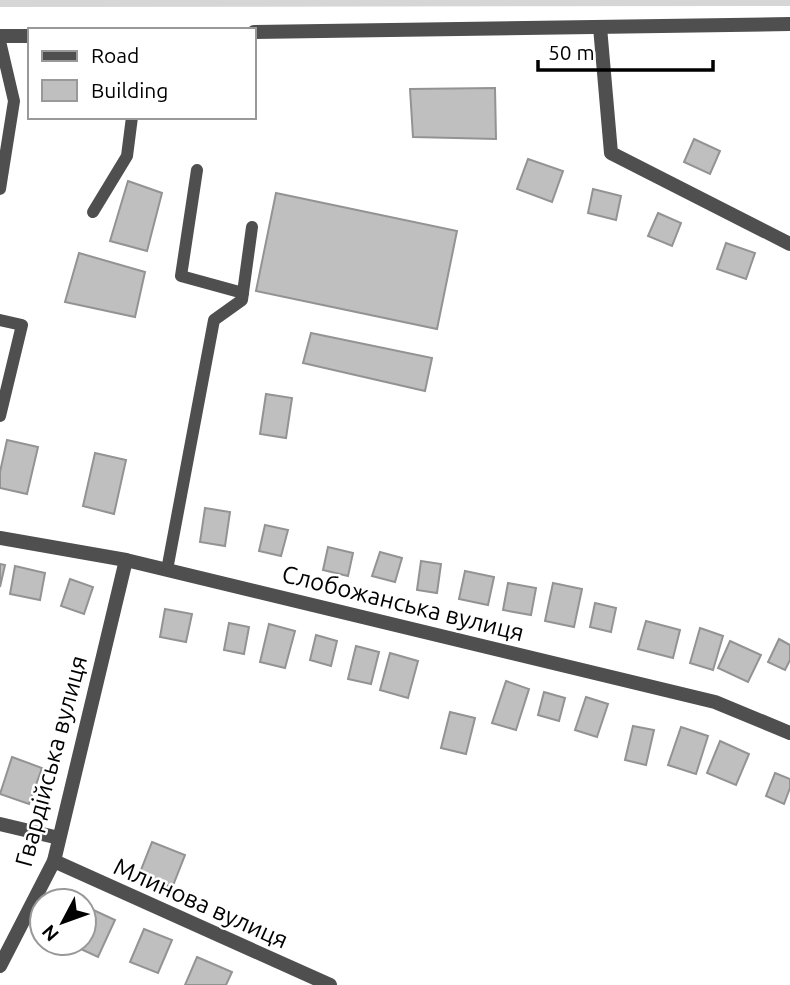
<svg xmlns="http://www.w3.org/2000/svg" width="790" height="985" font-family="Ubuntu,sans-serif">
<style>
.green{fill:#d6d6d6}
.building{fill:#bfbfbf;stroke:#939393;stroke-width:2}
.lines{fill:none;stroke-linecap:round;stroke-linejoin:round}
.service{stroke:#4f4f4f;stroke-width:12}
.minor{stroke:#4f4f4f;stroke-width:14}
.tertiary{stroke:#4f4f4f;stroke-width:14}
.labels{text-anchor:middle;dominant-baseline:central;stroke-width:5;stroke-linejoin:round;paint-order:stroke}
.street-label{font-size:24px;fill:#000;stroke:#fff}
</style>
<rect width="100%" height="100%" fill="#fff"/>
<polygon class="green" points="0,0 790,0 790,6 0,7"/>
<g class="building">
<polygon points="495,88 496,139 413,137 410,89"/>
<polygon points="694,139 720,151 710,174 684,162"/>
<polygon points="528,159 563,171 552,202 517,189"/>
<polygon points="128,181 162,193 147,251 110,241"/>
<polygon points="593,189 621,196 616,220 588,213"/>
<polygon points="276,193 457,231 437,329 256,291"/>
<polygon points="658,213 681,223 672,246 648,236"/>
<polygon points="726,243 755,253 746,279 717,269"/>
<polygon points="79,253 145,272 135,317 65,302"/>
<polygon points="311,333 432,358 425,391 303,363"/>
<polygon points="266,394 292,398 286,438 260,434"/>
<polygon points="7,440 38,447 27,494 0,488 0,472"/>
<polygon points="95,453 126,460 114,514 83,506"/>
<polygon points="205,508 230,512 225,546 200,542"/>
<polygon points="265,525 288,530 281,556 259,551"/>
<polygon points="328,547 353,553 348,576 323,570"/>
<polygon points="380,552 402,558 395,582 372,576"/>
<polygon points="421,561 441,564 437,593 417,590"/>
<polygon points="0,564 5,565 0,587"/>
<polygon points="15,566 45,573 40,600 10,594"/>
<polygon points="465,571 494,577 488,605 459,599"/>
<polygon points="70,579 93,587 84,614 61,606"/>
<polygon points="508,583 536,588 531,615 503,610"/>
<polygon points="553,583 582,589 574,627 545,621"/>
<polygon points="595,603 616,608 611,632 590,627"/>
<polygon points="165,609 192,614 186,642 160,637"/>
<polygon points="646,621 680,630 673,658 638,649"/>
<polygon points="229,623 249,627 244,654 224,650"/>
<polygon points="269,624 295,631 285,668 260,662"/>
<polygon points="700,628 723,636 713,670 690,663"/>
<polygon points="316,635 337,641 331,666 310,660"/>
<polygon points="779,639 790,645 790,660 785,670 768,662"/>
<polygon points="730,641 761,655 748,682 718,668"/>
<polygon points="356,646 379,652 371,684 348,679"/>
<polygon points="390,653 418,661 408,698 380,690"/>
<polygon points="506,681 529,689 516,730 492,723"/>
<polygon points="544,692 565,698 559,721 538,715"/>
<polygon points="586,697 608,704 597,737 575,730"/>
<polygon points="450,712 475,718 466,754 441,748"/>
<polygon points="633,726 654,730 646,765 625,760"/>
<polygon points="681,727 708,736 696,774 668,765"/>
<polygon points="720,741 749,754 736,785 707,773"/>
<polygon points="12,757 42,768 29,804 0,794"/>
<polygon points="775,773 790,779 790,788 784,804 766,796"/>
<polygon points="152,842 185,855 172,888 139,875"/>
<polygon points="89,908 115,920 98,957 72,945 73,943 84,943 84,919"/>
<polygon points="144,929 172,940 158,973 130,962"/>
<polygon points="197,957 232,972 226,985 185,985"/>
</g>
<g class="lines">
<g class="service">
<polyline points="0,41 14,101 0,189"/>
<polyline points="197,170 181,276 243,293"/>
<polyline points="93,212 127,156 132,117"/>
<polyline points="0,320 22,325 0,416"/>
<polyline points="167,570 214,320 242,300 252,227"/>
</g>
<g class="minor">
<polyline points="600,27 611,153 790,244"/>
<polyline points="0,538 126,560 715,702 790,733"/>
<polyline points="0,824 59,838"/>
<polyline points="54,861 330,985"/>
<polyline points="0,966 54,861 126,560"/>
</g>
<g class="tertiary">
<polyline points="254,32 790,24"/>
<polyline points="0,36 30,36"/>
</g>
</g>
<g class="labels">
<g class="street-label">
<text transform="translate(403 603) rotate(14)">Слобожанська вулиця</text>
<text transform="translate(51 761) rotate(-75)">Гвардійська вулиця</text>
<text transform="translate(201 903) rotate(24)">Млинова вулиця</text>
</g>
</g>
<rect x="28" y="28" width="228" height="91" fill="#ffffff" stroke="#999999" stroke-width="2"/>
<rect x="42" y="51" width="35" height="10" fill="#4f4f4f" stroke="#999999" stroke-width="2"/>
<text x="91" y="63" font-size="21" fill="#000000">Road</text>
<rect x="42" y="80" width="35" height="21" fill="#bfbfbf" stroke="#999999" stroke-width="2"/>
<text x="91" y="98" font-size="21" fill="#000000">Building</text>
<g transform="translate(63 922) rotate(229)"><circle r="33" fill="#ffffff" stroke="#999999" stroke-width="2"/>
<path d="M0-5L12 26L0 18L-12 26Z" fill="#000000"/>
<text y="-10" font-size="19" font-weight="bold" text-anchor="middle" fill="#000000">N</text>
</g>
<path d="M538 60v10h175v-10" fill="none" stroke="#000000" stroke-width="3.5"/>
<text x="548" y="60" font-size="21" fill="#000000" stroke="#ffffff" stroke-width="5" paint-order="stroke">50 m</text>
</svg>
